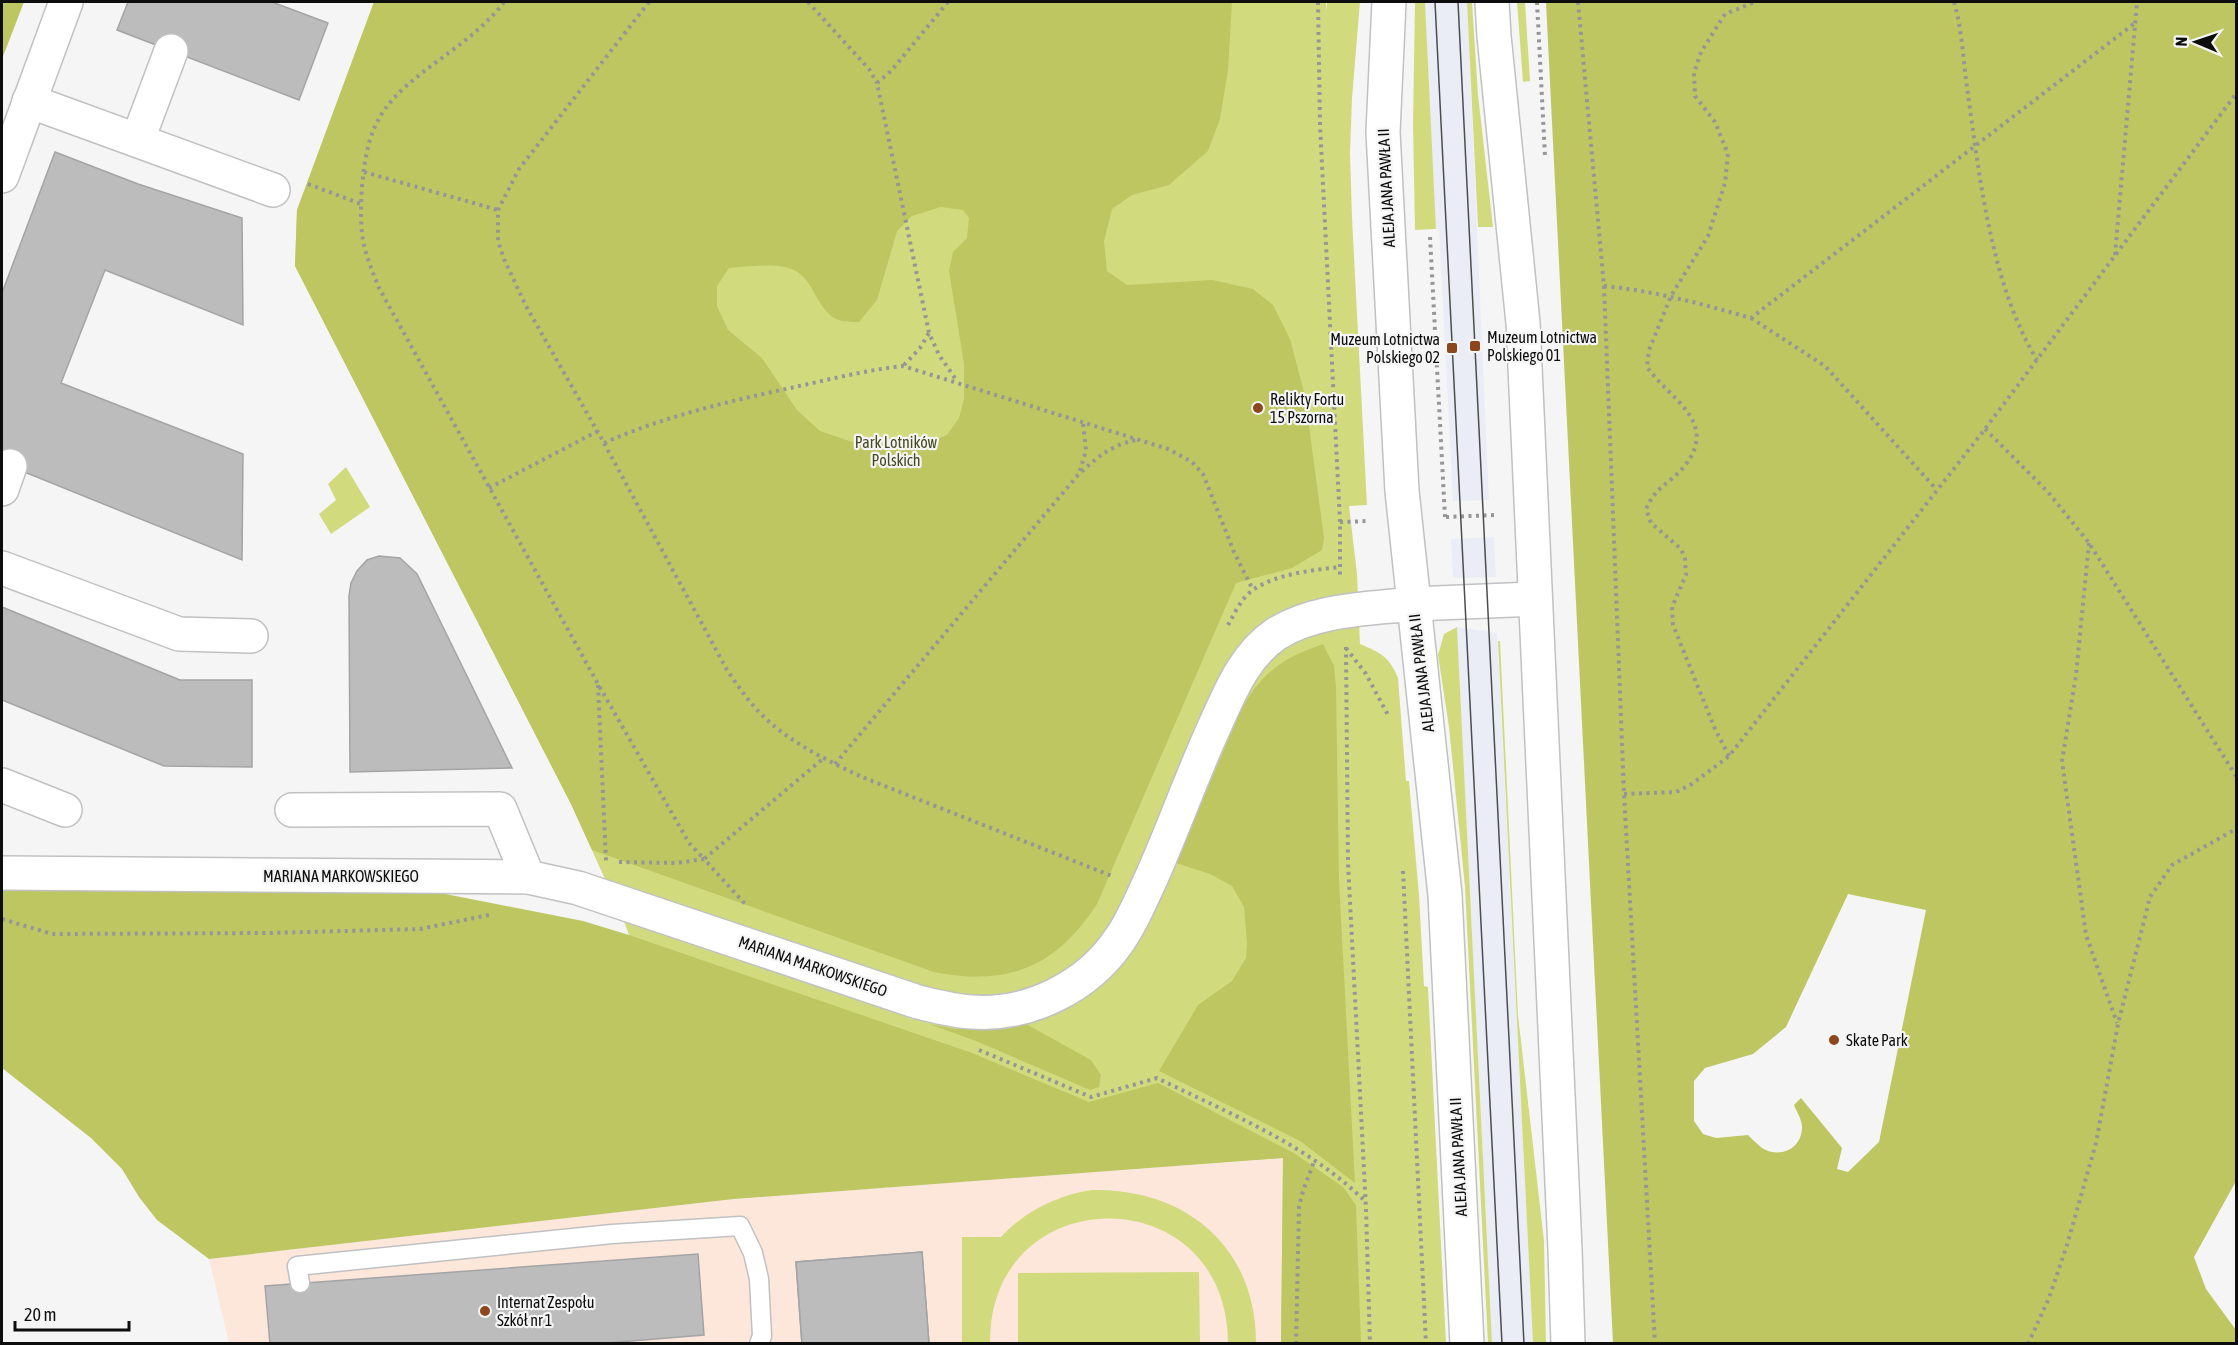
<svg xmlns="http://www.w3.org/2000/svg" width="2238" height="1345" font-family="'Asap Condensed',sans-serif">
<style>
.built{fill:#eaedf6}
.education{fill:#fde6da}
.green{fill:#d1db7e}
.forest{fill:#bdc661;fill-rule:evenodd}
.building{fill:#bcbcbd;stroke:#a3a4a5;stroke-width:1.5}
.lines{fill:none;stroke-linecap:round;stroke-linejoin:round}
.lane-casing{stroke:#c0c1c2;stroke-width:21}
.street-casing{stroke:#c0c1c2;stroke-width:36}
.secondary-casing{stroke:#c0c1c2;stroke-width:36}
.path{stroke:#969697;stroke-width:4;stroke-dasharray:3 4.5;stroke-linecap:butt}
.lane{stroke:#fff;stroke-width:18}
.street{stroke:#fff;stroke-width:33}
.secondary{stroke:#fff;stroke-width:33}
.tram{stroke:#4d4d4e;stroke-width:1.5}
.poi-dot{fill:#8c481c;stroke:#f5f5f6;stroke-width:2}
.labels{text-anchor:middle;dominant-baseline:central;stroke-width:4.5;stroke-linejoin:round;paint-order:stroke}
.street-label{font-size:16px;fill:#0d0d0e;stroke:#f5f5f6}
.poi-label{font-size:16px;fill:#0d0d0e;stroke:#f5f5f6;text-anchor:start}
.park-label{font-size:16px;fill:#45491e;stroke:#f5f5f6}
</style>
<rect width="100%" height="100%" fill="#f5f5f6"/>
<g class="built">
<polygon points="1425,2 1467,2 1489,500 1453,501 1439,229 1436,229"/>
<polygon points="1494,537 1496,577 1456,578 1453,577 1451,539"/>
<polygon points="1457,627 1497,633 1533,1343 1492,1343"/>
</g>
<polygon class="education" points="1283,1158 1281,1343 229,1343 209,1259 734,1199"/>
<g class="green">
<path d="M 374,2 L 1326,2 L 1327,11 L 1327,2 L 1360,2 L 1352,98 L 1350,153 L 1352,218 L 1367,505 L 1349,506 L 1357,574 L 1360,644 C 1381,653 1389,656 1398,678 L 1406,781 L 1409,781 L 1419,895 L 1424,986 L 1428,987 L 1446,1343 L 1281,1343 L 1283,1158 L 1021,1176 L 629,935 L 624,921 L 571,804 L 295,266 L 297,210 Z"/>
<polygon points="1415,2 1425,2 1436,229 1415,230 1413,123"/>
<polygon points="1467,2 1472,2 1478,95 1493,227 1478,227"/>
<polygon points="1517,2 1525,2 1530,81 1523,82"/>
<polygon points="346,467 370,507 331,534 319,514 336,500 328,484"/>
<polygon points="1457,627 1492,1343 1492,1344 1488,1343 1465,887 1449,727 1438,655 1444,634"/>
<polygon points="1498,641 1500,641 1518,1015 1544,1241 1546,1343 1533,1343"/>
<path d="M 1092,1190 C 1186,1188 1256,1247 1256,1343 L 1228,1343 C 1227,1176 989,1178 990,1343 L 962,1343 L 962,1237 L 1001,1237 C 1025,1211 1058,1195 1092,1190 Z"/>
<polygon points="1199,1272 1200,1343 1018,1343 1018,1273"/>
</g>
<g class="forest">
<polygon points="2,2 24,2 2,59"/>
<path d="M 374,2 L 1232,2 L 1228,70 L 1220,119 L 1208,151 L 1169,185 L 1132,195 L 1112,209 L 1104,241 L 1107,271 L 1127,285 L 1212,280 L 1253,289 L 1273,305 L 1290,339 L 1305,396 L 1324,538 L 1322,550 L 1292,568 L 1236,583 L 1097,904 C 1056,967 1008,987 934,972 L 592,850 L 571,804 L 295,266 L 297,210 ZM 941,207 L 963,210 L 969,218 L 967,238 L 953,252 L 949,271 L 964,364 L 964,399 L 959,418 L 947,435 L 920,445 L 855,443 L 820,431 L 797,410 L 762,358 L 728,330 L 717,306 L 717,286 L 729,268 C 749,267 775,262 794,270 C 814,280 816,308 836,319 C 842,322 852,322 859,322 L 877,300 L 897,231 L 912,216 Z"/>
<path d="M 1546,2 L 2236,2 L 2236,1181 L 2194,1257 L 2206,1289 L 2236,1330 L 2236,1343 L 1613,1343 ZM 1848,894 L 1926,910 L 1879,1142 L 1848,1172 L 1837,1169 L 1842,1148 L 1801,1098 L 1794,1105 C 1797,1112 1802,1120 1802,1127 C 1802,1149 1780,1159 1762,1148 C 1757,1144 1752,1139 1748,1135 L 1716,1138 L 1703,1134 L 1694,1121 L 1694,1081 L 1705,1068 L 1753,1054 L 1786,1027 Z"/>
<path d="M 1323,644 L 1334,666 L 1336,687 L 1339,880 L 1355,1183 L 1300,1141 L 1159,1071 L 1198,1005 L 1232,981 L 1246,958 L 1247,943 L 1244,907 L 1232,886 L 1210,874 L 1176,863 L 1240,712 C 1260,674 1282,658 1323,644 Z"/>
<polygon points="2,889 435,892 583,921 629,935 972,1053 1089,1102 1158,1083 1294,1153 1343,1187 1356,1205 1361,1343 1281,1343 1283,1158 734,1199 209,1259 157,1220 139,1197 122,1169 91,1138 2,1068"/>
<polygon points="929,1024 955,1029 1026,1024 1091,1060 1101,1075 1099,1087 1090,1090 976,1041"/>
</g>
<g class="building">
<polygon points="128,2 272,2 328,23 299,100 117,30"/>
<polygon points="55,152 138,184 242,218 243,325 105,270 61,383 243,454 242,560 2,463 2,293"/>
<polygon points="379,556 400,558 417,574 512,768 350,772 349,596 351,583 357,571 367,560"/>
<polygon points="2,607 180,680 252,680 252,767 164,766 2,700"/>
<polygon points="922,1252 929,1344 802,1344 796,1262"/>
<polygon points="922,1252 929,1344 802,1344 796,1262"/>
<polygon points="698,1254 704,1335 594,1344 270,1344 265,1286"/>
</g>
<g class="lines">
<g class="lane-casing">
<polyline id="lane" points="300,1283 297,1266 612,1234 740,1226 753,1253 759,1279 762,1336 759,1344"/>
</g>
<g class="street-casing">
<g id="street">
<polyline points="29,101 273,190"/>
<polyline points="138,139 171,51"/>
<polyline points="2,176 66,2"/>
<polyline points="2,489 10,466"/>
<polyline points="2,568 179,634 251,636"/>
<polyline points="2,785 65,810"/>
<polyline points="292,810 500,809 528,877"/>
<path d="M 2,873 L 528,877 L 578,888 L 918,1002 C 935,1006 953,1011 972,1012 C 1029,1016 1088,987 1120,939 C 1132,922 1140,902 1149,883 C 1173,830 1192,775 1216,723 C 1231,690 1245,655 1276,634 C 1315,609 1369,609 1413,604"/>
</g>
</g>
<g class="secondary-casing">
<g id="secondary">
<polyline points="1389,2 1383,132 1402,491 1445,895 1467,1344"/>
<polyline points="1492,2 1494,36 1523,323 1565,1249 1568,1344"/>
<polyline points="1413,604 1535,599"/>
</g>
</g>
<g class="path">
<path d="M 504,2 C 477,38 437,58 404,88 C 372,117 366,145 362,186 C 361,204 360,222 363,240 C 366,257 373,273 379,288 L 598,684 L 689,843 L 704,859 L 825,757"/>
<path d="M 649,2 L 519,169 L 498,210 L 498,241 L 504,259 L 526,306 L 604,443 L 727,670 C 738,686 748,701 762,715 C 789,742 828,761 862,777 L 1112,876"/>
<polyline points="808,2 869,69 877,83"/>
<polyline points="948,2 891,71 877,83 929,333 939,355 957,381"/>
<polyline points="1318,2 1320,125 1340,522 1340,576"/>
<polyline points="1537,2 1545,156"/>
<polyline points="1578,2 1604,286 1624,794 1655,1344"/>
<path d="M 1954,2 C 1962,29 1963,59 1967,87 C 1979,174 1991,285 2037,360"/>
<polyline points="364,172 498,210"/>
<polyline points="308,184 361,204"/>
<polyline points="1430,237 1445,517"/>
<polyline points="2115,255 2137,2"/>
<path d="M 1604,286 C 1655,291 1702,304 1751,318 L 2135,23"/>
<polyline points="1751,318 1825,366 1936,489"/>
<polyline points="904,365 920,348 929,333"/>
<polyline points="1985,429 2048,492 2089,543 2236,776"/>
<path d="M 604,443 C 665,416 730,401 795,387 C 831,379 867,370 903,366 L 1168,449 L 1192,462 L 1203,474 L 1234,552 L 1253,590"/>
<polyline points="1080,471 1086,450 1083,423"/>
<polyline points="489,488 598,431"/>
<polyline points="1446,517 1495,515"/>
<polyline points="1340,522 1369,521"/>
<polyline points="2089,543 2076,675 2062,761 2086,935 2117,1023"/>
<path d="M 1228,625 C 1235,613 1241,598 1253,590 C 1275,574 1313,570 1340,567"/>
<polyline points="1346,647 1348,863 1366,1209 1370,1344"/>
<polyline points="1346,648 1366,674 1388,715"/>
<polyline points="598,685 606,861"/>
<path d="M 1729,756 L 1715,729 L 1673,625 L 1672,607 L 1686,575 L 1685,559 L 1681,549 L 1651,523 L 1646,509 C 1657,485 1668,485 1683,468 C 1721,422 1670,400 1647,367 L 1649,350 L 1671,296 L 1708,236 L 1725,183 L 1728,154 L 1715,122 L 1695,96 L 1694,73 L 1701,52 L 1725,14 L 1755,2"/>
<path d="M 835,764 L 1078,475 C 1096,458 1111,445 1136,440"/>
<polyline points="1624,794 1676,792 1692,784 1729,756 1985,429 2236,94"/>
<polyline points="619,862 677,863 704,859 746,905"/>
<polyline points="1403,871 1426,1344"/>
<polyline points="2,919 52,934 269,933 420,929 489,915"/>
<path d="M 979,1050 L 1091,1097 L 1157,1078 C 1230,1114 1307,1144 1366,1202"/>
<polyline points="1296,1344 1299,1207 1303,1191 1315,1159"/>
<polyline points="2028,1344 2049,1298 2067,1245 2096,1143 2118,1024 2150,897 2172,865 2236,829"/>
</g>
<use href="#lane" class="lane"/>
<use href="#street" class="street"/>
<use href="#secondary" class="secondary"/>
<g class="tram">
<polyline points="1435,2 1502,1344"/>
<polyline points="1458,2 1524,1344"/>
</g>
</g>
<g class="poi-dot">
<rect x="1469" y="340" width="12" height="12" rx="3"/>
<rect x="1446" y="342" width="12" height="12" rx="3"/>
<circle cx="1258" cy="408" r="6"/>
<circle cx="1834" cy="1040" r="6"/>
<circle cx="485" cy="1311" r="6"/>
</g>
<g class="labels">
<g class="street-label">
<text transform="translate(1386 188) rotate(-93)">ALEJA JANA PAWŁA II</text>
<text transform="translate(1421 673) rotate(-97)">ALEJA JANA PAWŁA II</text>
<text x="341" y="876">MARIANA MARKOWSKIEGO</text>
<text transform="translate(813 966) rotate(19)">MARIANA MARKOWSKIEGO</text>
<text transform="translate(1458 1157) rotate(-93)">ALEJA JANA PAWŁA II</text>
</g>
<g class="poi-label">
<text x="1487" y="337">Muzeum Lotnictwa<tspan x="1487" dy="18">Polskiego 01</tspan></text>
<text x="1440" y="339" text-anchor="end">Muzeum Lotnictwa<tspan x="1440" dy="18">Polskiego 02</tspan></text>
<text x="1270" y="399">Relikty Fortu<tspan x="1270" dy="18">15 Pszorna</tspan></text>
<text x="1846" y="1040">Skate Park</text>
<text x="497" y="1302">Internat Zespołu<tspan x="497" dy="18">Szkół nr 1</tspan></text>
</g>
<g class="park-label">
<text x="896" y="442">Park Lotników<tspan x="896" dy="18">Polskich</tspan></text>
</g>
</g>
<rect width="2238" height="1345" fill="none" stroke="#0d0d0e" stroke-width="6"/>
<g transform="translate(2196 42) rotate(272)" stroke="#f5f5f6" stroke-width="4.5" paint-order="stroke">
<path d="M0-4.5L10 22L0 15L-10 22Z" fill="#0d0d0e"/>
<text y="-9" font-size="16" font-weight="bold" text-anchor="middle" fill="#0d0d0e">N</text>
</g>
<path d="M15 1321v9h114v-9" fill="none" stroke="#0d0d0e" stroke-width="3"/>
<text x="24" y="1321" font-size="18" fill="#0d0d0e" stroke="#f5f5f6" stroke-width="4.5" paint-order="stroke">20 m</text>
</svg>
